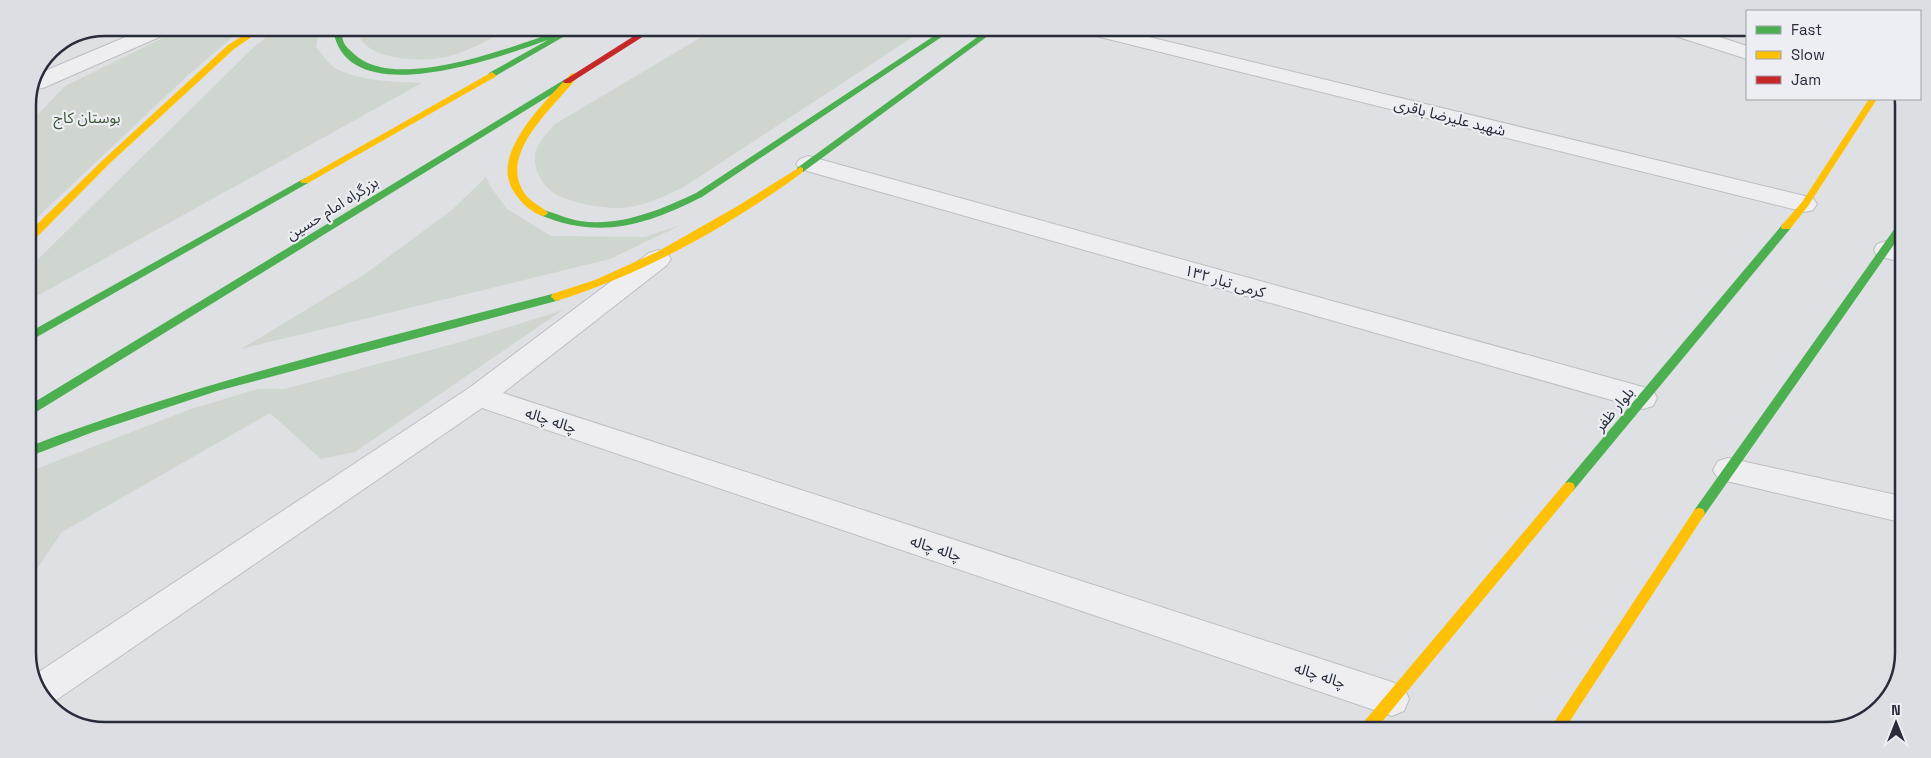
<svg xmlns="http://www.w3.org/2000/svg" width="1931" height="758" font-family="'Space Grotesk','Noto Sans Arabic',sans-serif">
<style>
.green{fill:#ced6cf}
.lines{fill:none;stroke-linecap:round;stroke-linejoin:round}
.street-casing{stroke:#bdbec1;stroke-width:2}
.street{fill:#eeeef0;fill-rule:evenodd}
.fast{fill:#4caf50;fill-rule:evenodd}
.slow{fill:#ffc107;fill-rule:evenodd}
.jam{fill:#c62828;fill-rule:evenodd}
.labels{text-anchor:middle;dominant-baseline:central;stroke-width:4.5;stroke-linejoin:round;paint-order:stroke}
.park-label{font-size:15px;fill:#395536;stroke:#eceef3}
.street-label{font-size:15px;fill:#282c3a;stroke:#eceef3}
.rim{fill:none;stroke:#282c3a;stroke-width:2.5}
</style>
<rect width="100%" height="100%" fill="#dfe0e3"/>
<g class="green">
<polygon points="183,28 243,28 186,77 28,226 28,125 65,86"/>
<path d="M 277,28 L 319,28 L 316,47 C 323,56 330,67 341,71 C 364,81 397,82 422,83 L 28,301 L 28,269 L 254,47 Z"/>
<path d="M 357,28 L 509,28 C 492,39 470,50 450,56 C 425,63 360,62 357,28 Z"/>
<path d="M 715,29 L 925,29 L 684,187 C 667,195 649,204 630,207 C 613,211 566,203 552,192 C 543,185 535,172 535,159 C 534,145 547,134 555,124 Z"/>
<polygon points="486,177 490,186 507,209 551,236 644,237 681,225 610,259 241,349 365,274 452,210"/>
<polygon points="563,310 355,452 321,459 270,413 62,532 28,582 28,472 191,409 258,389 284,389 464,341"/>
</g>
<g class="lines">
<g class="street-casing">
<g id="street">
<polygon points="147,28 174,28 171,32 43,88 33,89 40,73"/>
<polygon points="1085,30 1120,30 1805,196 1813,198 1817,204 1813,210 1805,212 1088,34"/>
<polygon points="1669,31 1701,31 1747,46 1747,59 1672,35"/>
<polygon points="808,156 1643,387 1653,390 1657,398 1653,406 1643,409 800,169 796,164 800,159"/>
<polygon points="1886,241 1902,244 1902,262 1877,256 1874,250 1877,244"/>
<polygon points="658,250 667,253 671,259 667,265 503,393 1392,682 1404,687 1409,699 1404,711 1392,716 482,408 52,703 49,704 43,700 34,675 469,388 649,253"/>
<polygon points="1728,458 1901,496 1900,522 1718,479 1713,470 1718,461"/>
</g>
</g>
<use href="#street" class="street"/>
<g class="fast">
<path d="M 333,28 L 341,28 C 342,33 342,39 344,43 C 346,47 351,51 354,54 C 396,94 516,45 564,29 L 577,29 L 492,78 L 488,75 L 489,73 L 548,40 C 499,57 344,115 333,28 Z"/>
<path d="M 943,30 L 952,30 L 702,197 C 646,225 600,240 540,215 L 538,213 L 543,210 C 556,213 567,219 580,221 C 620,227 660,210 696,193 Z"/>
<polygon points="987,30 996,30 803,172 797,172 797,168"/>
<polygon points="567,78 571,81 570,83 28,417 28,406"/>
<polygon points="305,178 308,179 310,181 308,183 28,342 28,333"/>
<polygon points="1902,223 1902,233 1703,517 1699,518 1695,517 1693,513 1695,509 1898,224"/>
<polygon points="1786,224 1790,225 1791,227 1790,229 1573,491 1569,492 1565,491 1563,487 1565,483 1782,225"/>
<path d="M 556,293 L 561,297 L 560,300 L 217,391 L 93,432 L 28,457 L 28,447 C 199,381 379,340 556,293 Z"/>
</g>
<g class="slow">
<polygon points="255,28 265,28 234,49 110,163 32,242 28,242 28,233 104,159 228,45"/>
<polygon points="492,72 496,75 495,77 308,183 302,183 300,181"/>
<path d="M 574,73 L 578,76 C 556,106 496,153 525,194 C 530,201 540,206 546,211 L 548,213 L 546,215 L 543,216 C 532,213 520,202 514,192 C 512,189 510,185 509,181 C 498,146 549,97 571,74 Z"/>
<polygon points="1869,99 1877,99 1808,206 1790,229 1782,229 1781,227 1782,225 1802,202"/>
<path d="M 800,167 L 803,168 L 803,172 C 731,225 642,275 556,301 L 551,297 L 552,294 L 595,280 L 657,252 L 736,207 Z"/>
<polygon points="1569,482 1573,483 1575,487 1573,491 1376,729 1360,729 1362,724 1565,483"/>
<polygon points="1699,508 1703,509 1705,513 1703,517 1564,730 1549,730 1695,509"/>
</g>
<polygon class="jam" points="645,29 655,29 570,83 564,83 563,81"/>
</g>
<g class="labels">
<g class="park-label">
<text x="87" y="117">بوستان کاج</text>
</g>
<g class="street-label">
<text transform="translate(1450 117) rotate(14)">شهید علیرضا باقری</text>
<text transform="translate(332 208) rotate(-32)">بزرگراه امام حسین</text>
<text transform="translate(1225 281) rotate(16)">کرمی تبار ۱۳۲</text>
<text transform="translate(1614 409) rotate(-50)">بلوار ظفر</text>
<text transform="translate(551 420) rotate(18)">چاله چاله</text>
<text transform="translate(936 548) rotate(18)">چاله چاله</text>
<text transform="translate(1320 675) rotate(18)">چاله چاله</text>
</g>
</g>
<path d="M0 0H1931V758H0ZM105 36H1826A69 69 0 0 1 1895 105V653A69 69 0 0 1 1826 722H105A69 69 0 0 1 36 653V105A69 69 0 0 1 105 36Z" fill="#dcdee4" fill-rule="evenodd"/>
<path class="rim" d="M105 36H1826A69 69 0 0 1 1895 105V653A69 69 0 0 1 1826 722H105A69 69 0 0 1 36 653V105A69 69 0 0 1 105 36Z"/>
<rect x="1746" y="10" width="175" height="90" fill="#eceef3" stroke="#9ea0a9"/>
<rect x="1756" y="26" width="25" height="8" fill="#4caf50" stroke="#9ea0a9"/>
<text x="1791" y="35" font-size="15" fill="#282c3a">Fast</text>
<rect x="1756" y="51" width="25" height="8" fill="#ffc107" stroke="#9ea0a9"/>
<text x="1791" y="60" font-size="15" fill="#282c3a">Slow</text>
<rect x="1756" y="76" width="25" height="8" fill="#c62828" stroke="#9ea0a9"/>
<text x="1791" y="85" font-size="15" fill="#282c3a">Jam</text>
<g transform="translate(1896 723)" stroke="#eceef3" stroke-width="4" paint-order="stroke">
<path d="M0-4L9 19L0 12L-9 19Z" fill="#282c3a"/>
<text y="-8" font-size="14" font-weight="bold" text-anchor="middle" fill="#282c3a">N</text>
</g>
</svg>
